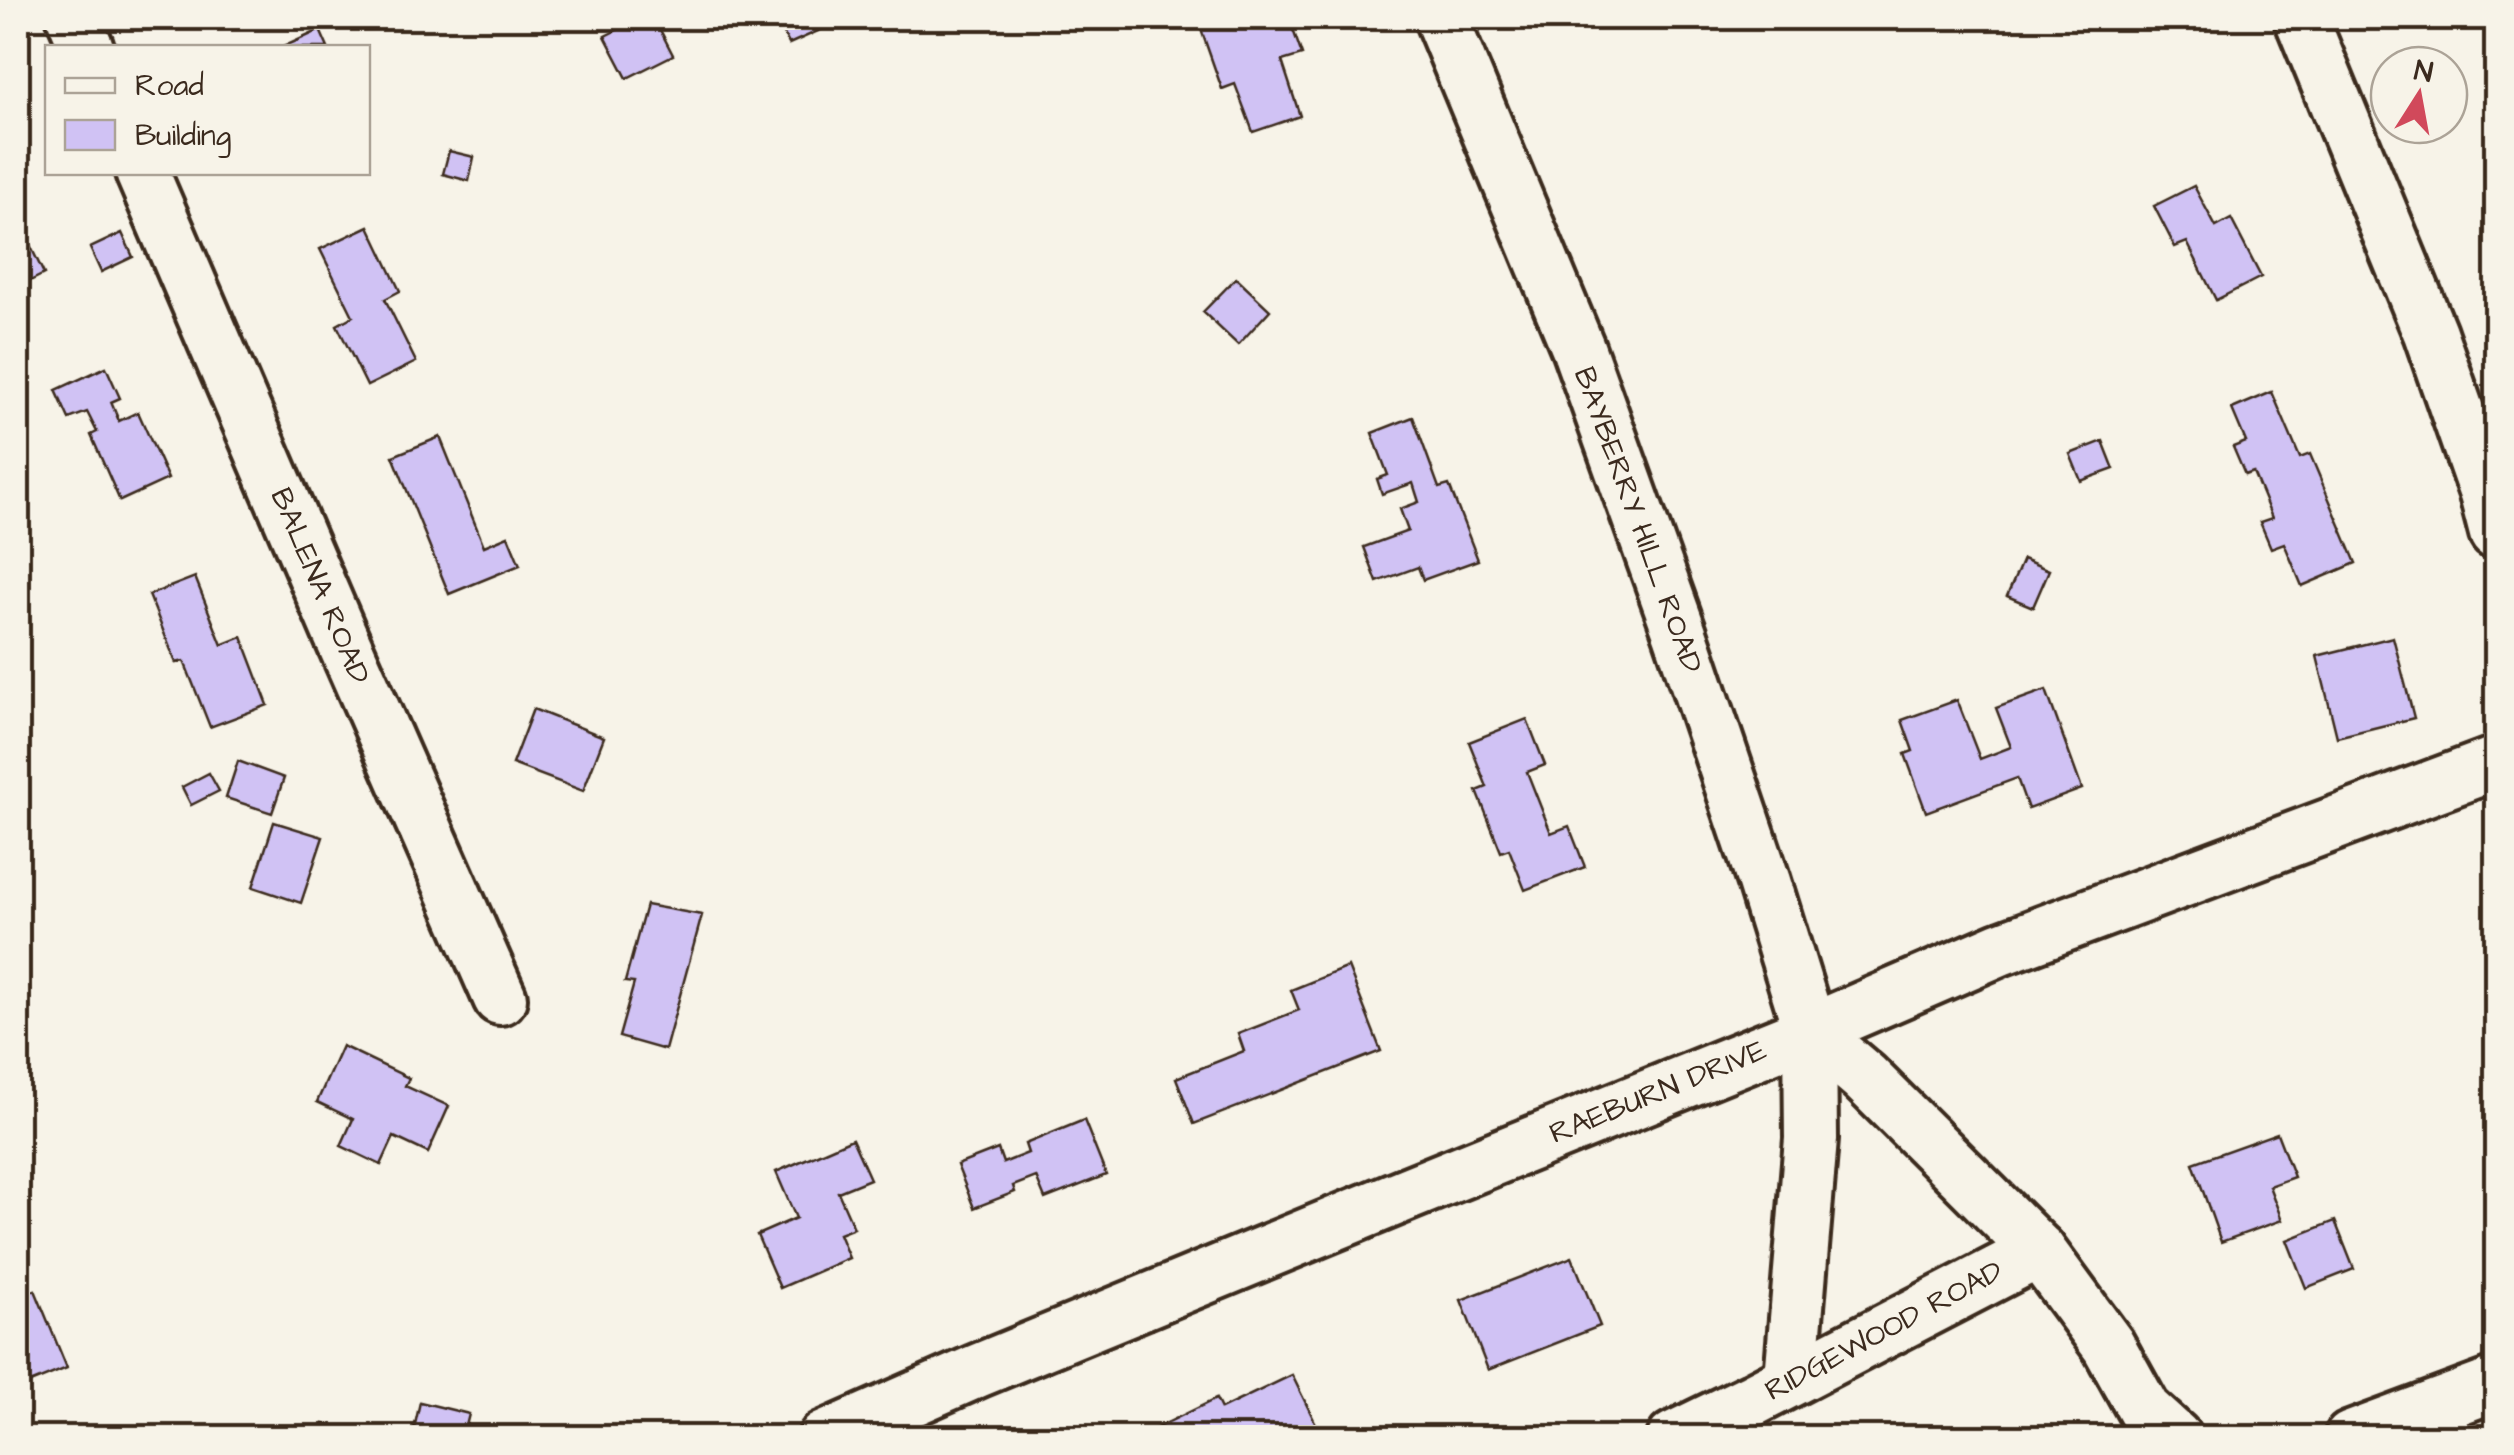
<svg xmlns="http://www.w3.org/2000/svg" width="2514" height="1455" font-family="'Architects Daughter',sans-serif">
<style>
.building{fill:#d0c2f4;stroke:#3b2a1e;stroke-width:2.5}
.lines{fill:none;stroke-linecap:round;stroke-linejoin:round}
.minor-casing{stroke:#3b2a1e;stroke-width:60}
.minor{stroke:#f7f3e8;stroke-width:52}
.labels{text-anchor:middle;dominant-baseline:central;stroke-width:8;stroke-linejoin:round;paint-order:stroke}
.street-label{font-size:30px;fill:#3b2a1e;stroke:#f7f3e8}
</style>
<rect width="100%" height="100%" fill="#f7f3e8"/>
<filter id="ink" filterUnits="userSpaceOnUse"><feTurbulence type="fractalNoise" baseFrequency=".01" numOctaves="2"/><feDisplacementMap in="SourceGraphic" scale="20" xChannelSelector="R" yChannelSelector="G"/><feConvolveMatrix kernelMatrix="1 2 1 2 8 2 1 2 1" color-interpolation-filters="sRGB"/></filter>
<g filter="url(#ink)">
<g class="building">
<polygon points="641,18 654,18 673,55 627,78 605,36"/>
<polygon points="776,18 842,18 843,20 789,44"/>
<polygon points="1197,18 1289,18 1302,55 1282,61 1300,116 1253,132 1235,84 1222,89"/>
<polygon points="320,30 328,48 281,48"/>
<polygon points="449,151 474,157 469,181 443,174"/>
<polygon points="2194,186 2216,227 2231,219 2261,277 2216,300 2187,242 2175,247 2154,206"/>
<polygon points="18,220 44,274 18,287"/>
<polygon points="369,226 400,291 385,299 416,362 367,386 337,325 353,316 320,249"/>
<polygon points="122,233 133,257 101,272 90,248"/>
<polygon points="1236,278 1270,310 1238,345 1203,312"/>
<polygon points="106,367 120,398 111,402 119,421 138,412 168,479 120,501 91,435 97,432 87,412 69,419 56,390"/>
<polygon points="2272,392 2300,458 2310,454 2356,563 2302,586 2284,543 2271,548 2260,522 2272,518 2253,472 2245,475 2233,447 2246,442 2232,409"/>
<polygon points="1413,417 1439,488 1449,485 1478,560 1423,580 1418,567 1377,582 1364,547 1408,531 1400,509 1419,502 1413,483 1382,494 1377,479 1388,475 1372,433"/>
<polygon points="440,437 484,546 508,536 520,565 449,594 393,456"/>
<polygon points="2103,441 2114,469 2081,481 2070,454"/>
<polygon points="2023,559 2049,570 2033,607 2007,596"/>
<polygon points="195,577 222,645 242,637 268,705 210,727 184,661 176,663 149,595"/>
<polygon points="2393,637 2414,718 2337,737 2317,656"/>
<polygon points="2046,690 2082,789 2028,809 2017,778 1926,812 1905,754 1913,751 1902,720 1957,700 1980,759 2011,747 1996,708"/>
<polygon points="533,709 604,737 583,791 512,764"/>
<polygon points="1527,719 1545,765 1527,772 1551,833 1569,826 1585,867 1525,890 1509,849 1501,852 1477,791 1487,787 1469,742"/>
<polygon points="238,761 284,778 272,813 226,798"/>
<polygon points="209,773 219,791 191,805 182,787"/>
<polygon points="274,822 323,837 301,903 253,887"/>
<polygon points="646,905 702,915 665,1050 619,1037 634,983 625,982"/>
<polygon points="1348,967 1381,1051 1194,1124 1176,1078 1244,1051 1238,1034 1299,1010 1291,990"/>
<polygon points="342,1046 409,1078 405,1086 449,1106 428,1153 394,1137 381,1165 341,1146 353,1119 317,1102"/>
<polygon points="1084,1120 1106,1175 1045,1199 1036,1177 1013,1186 1015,1192 974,1208 957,1165 998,1149 1003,1163 1028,1153 1025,1144"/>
<polygon points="2277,1133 2294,1177 2269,1186 2282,1220 2221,1242 2193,1163"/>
<polygon points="852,1139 870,1179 838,1192 854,1228 839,1234 849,1258 780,1288 757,1235 796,1218 776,1172"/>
<polygon points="2335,1221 2354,1269 2306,1288 2287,1240"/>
<polygon points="1572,1257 1600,1326 1488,1370 1461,1300"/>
<polygon points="35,1290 67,1368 18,1388 18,1297"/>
<polygon points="1292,1375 1316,1424 1288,1438 1136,1438 1216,1399 1221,1409"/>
<polygon points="420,1402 469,1414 463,1438 412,1438"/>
<polygon points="324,1424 379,1438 321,1438"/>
</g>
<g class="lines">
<g class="minor-casing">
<g id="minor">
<polyline points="74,18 87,48"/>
<polyline points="1441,18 1578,348 1680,633 1764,882 1810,1031 1864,1077 2039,1251 2108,1345 2144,1410 2175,1438"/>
<polyline points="2301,18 2430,333 2486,494 2496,533"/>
<polyline points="142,172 339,632 500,998"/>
<polyline points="1791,1379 1811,1139 1810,1031"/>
<polyline points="825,1438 977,1371 1407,1194 1810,1031 2000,949 2496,763"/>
<polyline points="1674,1438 1754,1399 2039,1251"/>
<polyline points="2351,1438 2496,1384"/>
</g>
</g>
<use href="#minor" class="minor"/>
</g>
</g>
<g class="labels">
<g class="street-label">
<text transform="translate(1638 520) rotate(70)">BAYBERRY HILL ROAD</text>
<text transform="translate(320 586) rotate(67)">BALENA ROAD</text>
<text transform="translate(1658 1092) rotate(-22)">RAEBURN DRIVE</text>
<text transform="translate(1884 1331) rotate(-28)">RIDGEWOOD ROAD</text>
</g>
</g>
<rect width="2514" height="1455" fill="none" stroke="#f7f3e8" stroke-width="60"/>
<rect x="30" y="30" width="2454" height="1395" fill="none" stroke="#3b2a1e" stroke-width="4" filter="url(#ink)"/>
<rect x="45" y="45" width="325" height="130" fill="#f7f3e8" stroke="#aca397" stroke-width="2.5"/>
<rect x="65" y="78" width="50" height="15" fill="#f7f3e8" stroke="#aca397" stroke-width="2.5"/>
<text x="135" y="95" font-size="30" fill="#3b2a1e">Road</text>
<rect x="65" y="120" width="50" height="30" fill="#d0c2f4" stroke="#aca397" stroke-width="2.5"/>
<text x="135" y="145" font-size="30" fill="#3b2a1e">Building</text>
<g transform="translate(2419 95) rotate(11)"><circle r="48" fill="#f7f3e8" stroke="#aca397" stroke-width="2.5"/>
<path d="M0-8L18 38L0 25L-18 38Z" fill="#d1495b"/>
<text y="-15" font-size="28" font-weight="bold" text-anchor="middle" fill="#3b2a1e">N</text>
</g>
</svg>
